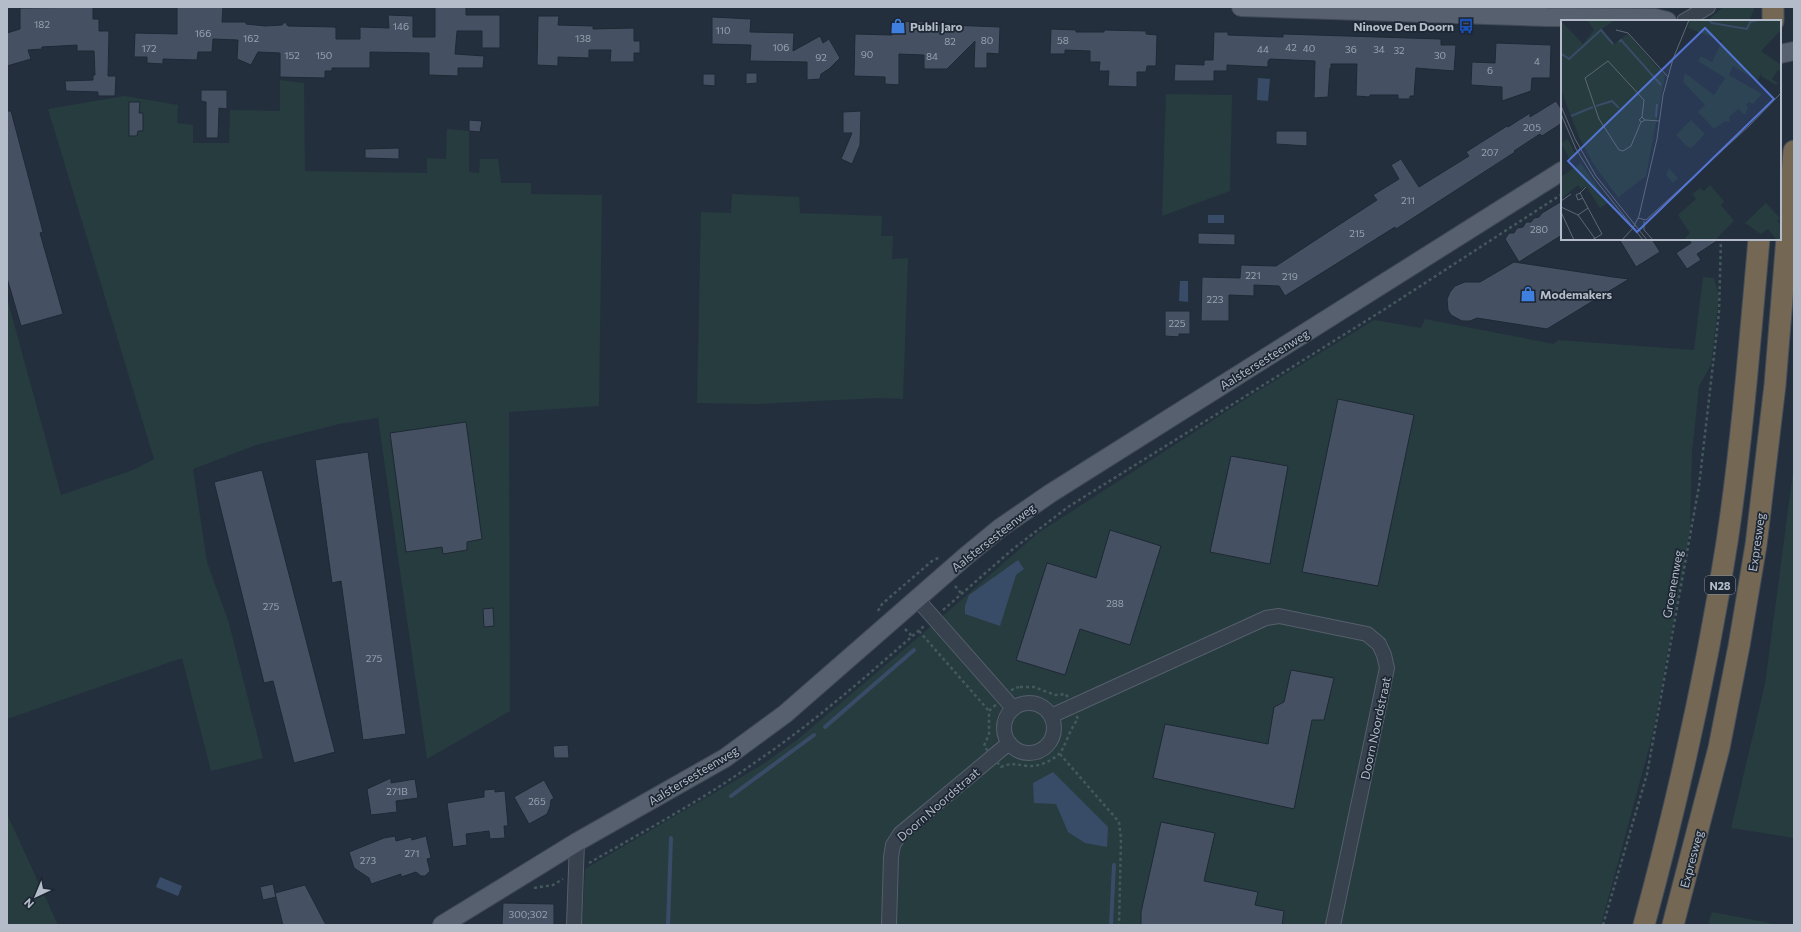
<svg xmlns="http://www.w3.org/2000/svg" width="1801" height="932" font-family="Commissioner,sans-serif">
<style>
.green{fill:#263c3f}
.water{fill:#394c67}
.lines{fill:none;stroke-linecap:round;stroke-linejoin:round}
.stream{stroke:#394c67;stroke-width:4}
.building{fill:#455162;stroke:#1f2835}
.minor-casing{stroke:#565f6c;stroke-width:16}
.major-casing{stroke:#414a57;stroke-width:20}
.highway-casing{stroke:#434c59;stroke-width:23}
.path{stroke:#44595c;stroke-width:2.5;stroke-dasharray:3 3;stroke-linecap:butt}
.minor{stroke:#38414e;stroke-width:14}
.major{stroke:#56606e;stroke-width:18}
.highway{stroke:#746855;stroke-width:21}
.labels{text-anchor:middle;dominant-baseline:central;stroke-width:3.5;stroke-linejoin:round;paint-order:stroke}
.number-label{font-size:10px;fill:#98a1af}
.shield{fill:#1d2633;stroke:#878f9c;stroke-width:1}
.shield-label{font-size:11px;font-weight:bold;fill:#b4bcc9}
.poi-label{font-size:12px;font-weight:bold;fill:#b4bcc9;stroke:#1d2633;text-anchor:start}
.street-label{font-size:12px;fill:#b4bcc9;stroke:#1d2633}
.inset-river{fill:none;stroke:#394c67;stroke-width:2}
.inset-road{fill:none;stroke:#5e6776;stroke-width:1}
.view{fill:#5274d3;fill-opacity:0.15;stroke:#5274d3;stroke-width:2}
.inset-edge{fill:none;stroke:#b4bcc9;stroke-width:2}
</style>
<rect width="100%" height="100%" fill="#242f3e"/>
<g class="green">
<polygon points="1723,7 1755,7 1749,21 1707,21"/>
<polygon points="280,80 304,83 305,171 427,173 427,158 446,159 447,129 469,131 469,172 479,173 480,159 498,159 501,183 531,183 531,194 602,195 599,406 509,412 510,711 427,759 378,418 339,424 256,445 193,469 207,562 229,623 263,758 211,771 182,658 7,719 7,298 61,495 133,470 154,459 48,109 124,96 178,105 177,123 193,125 193,143 229,143 230,110 280,111"/>
<polygon points="1166,94 1232,95 1230,191 1162,216"/>
<polygon points="732,194 799,197 800,213 882,216 881,236 893,236 892,259 908,258 903,399 879,398 757,404 697,403 701,212 731,213"/>
<polygon points="1703,277 1714,278 1719,296 1711,365 1699,386 1692,453 1690,530 1652,737 1601,925 582,925 585,869 760,766 797,740 914,641 1038,533 1255,393 1374,320 1421,328 1425,319 1554,344 1558,340 1694,350"/>
<polygon points="1794,465 1794,838 1731,828 1765,684"/>
<polygon points="7,814 58,925 7,925"/>
<polygon points="1712,912 1779,925 1708,925"/>
</g>
<g class="water">
<polygon points="1258,78 1270,79 1268,101 1257,100"/>
<rect x="1208" y="215" width="16" height="8"/>
<polygon points="1180,281 1188,281 1188,302 1179,301"/>
<polygon points="1018,560 1024,569 1016,575 1000,626 965,614 965,606 969,595"/>
<polygon points="1053,772 1108,827 1107,847 1085,843 1068,832 1056,804 1034,803 1033,783"/>
<polygon points="160,877 182,886 178,896 156,887"/>
</g>
<g class="lines">
<g class="stream">
<polyline points="825,727 914,650"/>
<polyline points="731,796 814,735"/>
<polyline points="668,925 671,838"/>
<polyline points="1111,925 1114,865"/>
</g>
</g>
<g class="building">
<polygon points="93,7 93,19 99,19 99,31 109,31 108,76 116,76 115,96 98,96 98,92 66,91 65,81 93,80 93,75 95,75 94,51 77,51 77,45 42,47 42,49 28,50 31,59 7,66 7,33 20,29 20,8"/>
<polygon points="177,7 223,7 222,22 246,22 246,24 265,26 282,25 285,22 288,26 334,27 336,28 336,39 360,39 360,27 389,28 388,15 413,16 413,37 435,37 435,7 466,7 466,15 500,15 500,48 482,48 482,31 457,31 455,54 484,56 483,68 458,68 458,76 429,75 429,53 370,52 370,68 332,68 332,71 325,71 325,78 280,77 280,53 258,52 251,65 237,59 238,40 213,39 212,52 198,52 197,60 163,59 163,64 147,63 147,57 134,57 135,33 177,34"/>
<polygon points="538,16 559,16 558,25 593,26 593,29 634,28 634,41 640,41 640,53 634,53 634,62 610,62 611,50 589,50 589,58 558,57 558,66 537,65"/>
<polygon points="712,17 751,19 750,32 794,33 793,51 820,36 823,43 829,39 840,58 829,69 821,74 820,79 807,80 807,62 750,61 751,45 712,44"/>
<polygon points="893,21 924,22 924,24 1000,27 999,54 987,53 987,68 974,68 975,41 947,69 924,69 924,55 899,54 899,85 885,84 885,77 854,76 855,34 892,35"/>
<polygon points="1051,29 1076,30 1076,32 1104,32 1104,30 1146,31 1146,34 1157,35 1156,66 1147,66 1146,72 1137,72 1137,87 1108,86 1109,71 1099,71 1100,62 1090,62 1090,51 1065,50 1065,54 1050,54"/>
<polygon points="1214,32 1228,32 1228,35 1283,37 1283,34 1441,39 1441,45 1456,45 1454,71 1416,68 1414,96 1410,96 1410,99 1398,99 1398,95 1370,95 1370,97 1356,96 1357,64 1331,64 1331,68 1330,68 1328,97 1314,98 1315,61 1270,59 1268,61 1268,67 1227,65 1227,71 1214,71 1214,81 1174,81 1175,64 1204,65 1204,60 1213,60"/>
<polygon points="1496,43 1551,45 1550,78 1532,78 1531,91 1502,101 1502,87 1471,85 1472,62 1495,63"/>
<polygon points="746,73 757,73 757,83 746,84"/>
<polygon points="703,74 715,74 715,86 703,85"/>
<polygon points="201,90 227,90 227,109 219,108 218,138 206,138 206,102 201,101"/>
<polygon points="1556,101 1562,110 1562,123 1542,136 1540,134 1514,151 1515,152 1396,229 1395,227 1285,296 1279,286 1254,285 1254,296 1229,295 1229,321 1201,321 1202,277 1240,278 1241,265 1276,266 1377,200 1373,195 1399,179 1391,165 1401,159 1419,187 1469,156 1466,152 1507,126 1508,127 1530,113 1530,117"/>
<polygon points="129,102 140,102 139,113 143,113 143,131 138,131 137,136 129,136"/>
<polygon points="7,111 11,111 43,232 40,233 63,314 21,326 7,278"/>
<polygon points="861,111 860,145 852,164 841,159 852,133 843,133 843,112"/>
<polygon points="469,120 482,121 480,132 469,131"/>
<polygon points="1276,131 1307,131 1307,146 1276,144"/>
<polygon points="399,148 399,159 365,158 365,149"/>
<polygon points="1562,201 1562,235 1519,262 1505,239 1509,233 1514,233 1517,228 1523,227 1526,222 1531,222 1534,218 1539,217 1542,213"/>
<polygon points="1198,233 1235,234 1235,245 1198,244"/>
<polygon points="1619,239 1652,239 1660,252 1636,267"/>
<polygon points="1689,239 1720,239 1697,254 1701,260 1687,269 1676,253 1691,243"/>
<polygon points="1514,262 1613,277 1629,279 1547,329 1477,318 1470,321 1462,321 1451,315 1448,310 1447,299 1450,292 1455,286 1465,282 1480,282"/>
<polygon points="1165,311 1190,311 1190,334 1179,334 1179,337 1165,336"/>
<polygon points="1338,399 1414,415 1378,586 1302,572"/>
<polygon points="466,422 482,539 467,542 467,550 443,554 442,547 406,552 390,433"/>
<polygon points="368,452 406,734 363,740 341,581 332,583 315,460"/>
<polygon points="1231,456 1288,466 1270,564 1210,552"/>
<polygon points="262,470 335,752 294,763 273,681 264,683 214,482"/>
<polygon points="1110,530 1161,546 1130,645 1080,629 1065,675 1016,660 1047,563 1096,578"/>
<polygon points="493,608 494,626 484,627 483,609"/>
<polygon points="1291,670 1334,678 1324,720 1312,720 1294,809 1153,778 1165,724 1268,744 1274,707 1284,702"/>
<polygon points="568,745 569,758 554,758 553,746"/>
<polygon points="391,778 391,783 415,779 418,798 396,801 397,812 371,815 367,789"/>
<polygon points="544,780 554,798 551,800 550,807 547,814 529,824 514,797"/>
<polygon points="495,789 495,792 505,791 508,826 504,826 505,838 490,839 489,831 466,834 467,845 453,847 447,803 484,797 484,790"/>
<polygon points="1161,822 1215,833 1204,881 1258,892 1255,905 1284,911 1282,925 1141,925 1141,912"/>
<polygon points="395,836 396,841 411,837 412,840 426,836 431,858 427,859 430,871 425,876 421,876 416,872 401,877 401,874 371,884 369,878 354,868 349,852 384,838"/>
<polygon points="273,884 276,897 263,900 260,887"/>
<polygon points="305,885 326,925 283,925 275,893"/>
<polygon points="503,903 554,904 554,925 502,925"/>
</g>
<g class="lines">
<g class="minor-casing">
<g id="minor">
<polyline points="1684,21 1708,7"/>
<polyline points="917,599 1013,708"/>
<circle cx="1029" cy="728" r="25"/>
<polyline points="1051,716 1266,618 1279,616 1367,634 1379,644 1384,655 1387,668 1333,925"/>
<polyline points="574,925 577,842"/>
<polyline points="889,925 891,857 893,845 900,834 1009,743"/>
</g>
</g>
<g class="major-casing">
<g id="major">
<polyline points="1241,7 1546,17 1655,18 1667,21"/>
<polyline points="1780,54 1794,51"/>
<polyline points="442,925 577,842 725,758 785,714 966,556 1000,528 1051,493 1562,171"/>
</g>
</g>
<g class="highway-casing">
<g id="highway">
<polyline points="1773,21 1773,7"/>
<path d="M 1644,925 C 1678,799 1707,671 1727,542 C 1742,442 1750,340 1759,239"/>
<polyline points="1673,925 1719,748 1739,646 1756,545 1775,385 1794,151"/>
</g>
</g>
<g class="path">
<polyline points="955,586 961,593"/>
<polyline points="943,610 1013,549 1068,507 1385,309 1562,194"/>
<polyline points="878,611 882,604 932,561 940,557"/>
<polyline points="905,629 912,636"/>
<polyline points="919,631 989,711"/>
<path d="M 1020,687 L 1034,687 L 1055,695 L 1066,694 L 1078,719 C 1070,728 1064,750 1059,754 C 1051,761 1039,767 1028,766 C 1018,765 1011,762 1001,767 L 984,746 L 989,734 L 989,711 L 1014,688 Z"/>
<polyline points="1060,754 1119,822 1121,839 1119,925"/>
<path d="M 589,863 C 646,830 704,799 757,761 C 816,721 870,673 924,626"/>
<polyline points="534,888 553,885 563,879"/>
<polyline points="1603,925 1647,774 1699,486 1719,312 1721,239"/>
</g>
<use href="#minor" class="minor"/>
<use href="#major" class="major"/>
<use href="#highway" class="highway"/>
</g>
<defs>
<g id="shop-bare" transform="scale(1.2)"><path d="M-5-2.5h2.3a2.7 3.5 0 0 1 5.4 0H5L5.5 6h-11ZM-1.5-2.5h3a1.5 2.3 0 0 0-3 0Z" fill="#3f7fe0" stroke="#1d2633" stroke-width="2.5" paint-order="stroke"/></g>
<g id="bus-bare" transform="scale(1.2)"><path d="M-5-6H5V4H4V6H2V4H-2V6H-4V4H-5ZM-3.5-4V0h7V-4ZM-3.5 1.2v1.5H-2V1.2ZM2 1.2v1.5H3.5V1.2Z" fill="#1a4fb4" stroke="#1d2633" stroke-width="2.5" paint-order="stroke"/></g>
</defs>
<g fill-rule="evenodd">
<use href="#shop-bare" x="898" y="26"/>
<use href="#bus-bare" x="1466" y="26"/>
<use href="#shop-bare" x="1528" y="294"/>
</g>
<g class="labels">
<g class="number-label">
<text x="42" y="24">182</text>
<text x="401" y="26">146</text>
<text x="723" y="30">110</text>
<text x="203" y="33">166</text>
<text x="251" y="38">162</text>
<text x="583" y="38">138</text>
<text x="987" y="40">80</text>
<text x="1063" y="40">58</text>
<text x="950" y="41">82</text>
<text x="781" y="47">106</text>
<text x="1291" y="47">42</text>
<text x="149" y="48">172</text>
<text x="1309" y="48">40</text>
<text x="1263" y="49">44</text>
<text x="1351" y="49">36</text>
<text x="1379" y="49">34</text>
<text x="1399" y="50">32</text>
<text x="867" y="54">90</text>
<text x="292" y="55">152</text>
<text x="324" y="55">150</text>
<text x="1440" y="55">30</text>
<text x="932" y="56">84</text>
<text x="821" y="57">92</text>
<text x="1537" y="61">4</text>
<text x="1490" y="70">6</text>
<text x="1532" y="127">205</text>
<text x="1490" y="152">207</text>
<text x="1408" y="200">211</text>
<text x="1539" y="229">280</text>
<text x="1357" y="233">215</text>
<text x="1253" y="275">221</text>
<text x="1290" y="276">219</text>
<text x="1215" y="299">223</text>
<text x="1177" y="323">225</text>
<text x="1115" y="603">288</text>
<text x="271" y="606">275</text>
<text x="374" y="658">275</text>
<text x="397" y="791">271B</text>
<text x="537" y="801">265</text>
<text x="412" y="853">271</text>
<text x="368" y="860">273</text>
<text x="528" y="914">300;302</text>
</g>
<rect class="shield" x="1705" y="576" width="30" height="18" rx="3"/>
<g class="shield-label">
<text x="1720" y="585">N28</text>
</g>
<g class="poi-label">
<text x="910" y="26">Publi Jaro</text>
<text x="1454" y="26" text-anchor="end">Ninove Den Doorn</text>
<text x="1540" y="294">Modemakers</text>
</g>
<g class="street-label">
<text transform="translate(1264 359) rotate(-32)">Aalstersesteenweg</text>
<text transform="translate(993 537) rotate(-38)">Aalstersesteenweg</text>
<text transform="translate(1756 542) rotate(-82)">Expresweg</text>
<text transform="translate(1672 584) rotate(-80)">Groenenweg</text>
<text transform="translate(1375 728) rotate(-78)">Doorn Noordstraat</text>
<text transform="translate(693 775) rotate(-31)">Aalstersesteenweg</text>
<text transform="translate(938 804) rotate(-41)">Doorn Noordstraat</text>
<text transform="translate(1691 859) rotate(-75)">Expresweg</text>
</g>
</g>
<g transform="translate(1561 20)">
<rect width="220" height="220" fill="#242f3e"/>
<path d="M 26,0 L 54,0 L 41,9 L 53,24 L 67,14 L 104,56 L 85,156 L 58,177 L 62,184 L 33,145 L 18,117 L 0,70 L 0,1 L 22,24 L 33,10 ZM 129,0 L 220,0 L 220,10 L 200,31 L 220,45 L 220,52 L 217,50 L 211,59 L 217,63 L 215,65 L 200,56 L 201,50 L 197,61 L 172,46 L 168,55 L 201,74 L 192,84 L 188,82 L 185,85 L 187,88 L 184,95 L 177,89 L 168,97 L 169,102 L 164,101 L 153,109 L 137,92 L 144,85 L 122,62 L 124,53 L 153,75 L 164,58 L 137,41 L 140,36 L 151,42 L 161,21 L 127,8 ZM 130,100 L 144,114 L 130,128 L 125,126 L 115,115 ZM 7,119 L 15,136 L 9,140 L 0,123 ZM 20,143 L 47,183 L 39,188 L 25,166 L 20,169 L 17,165 L 0,179 L 0,157 ZM 108,148 L 117,158 L 112,163 L 105,155 ZM 149,165 L 163,181 L 160,185 L 173,201 L 156,218 L 158,220 L 126,220 L 124,218 L 129,213 L 117,195 L 135,179 L 131,174 L 139,168 L 143,171 ZM 205,183 L 219,198 L 216,201 L 220,205 L 220,220 L 216,220 L 207,209 L 200,214 L 184,203 Z" fill="#263c3f"/>
<path class="inset-river" d="M 148,0 L 151,3 L 186,9 L 189,2 L 197,0M 58,22 L 60,20 L 100,65M 1,34 L 8,39 L 40,10 L 52,24M 35,86 L 51,81 L 58,88M 10,96 L 32,87M 95,97 L 96,84"/>
<path class="inset-road" d="M 55,10 L 67,13 L 107,57M 0,86 L 14,119 L 35,156 L 86,220M 0,94 L 15,129 L 33,158 L 82,220M 84,100 L 99,101M 80,102 L 70,126 L 62,131 L 58,130 L 38,99 L 24,58 L 47,41 L 83,80 L 81,97 L 84,100 L 81,102 L 78,100 L 81,97M 25,167 L 19,173 L 41,214 L 31,220M 19,173 L 15,175 L 17,180 L 22,178M 0,181 L 10,174M 0,187 L 17,195 L 35,220M 0,192 L 13,220M 17,195 L 27,188M 77,198 L 85,200 L 188,106 L 220,73M 83,201 L 83,210 L 92,220M 61,220 L 72,208 L 78,196 L 96,119 L 102,75 L 112,39 L 128,0"/>
<path class="view" d="M 144,8 L 213,79 L 76,212 L 7,141 Z"/>
<rect width="220" height="220" class="inset-edge"/>
</g>
<rect width="1801" height="932" fill="none" stroke="#b4bcc9" stroke-width="16"/>
<g transform="translate(36 896) rotate(224)" stroke="#1d2633" stroke-width="3" paint-order="stroke">
<path d="M0-3L7 15L0 10L-7 15Z" fill="#b4bcc9"/>
<text y="-6" font-size="11" font-weight="bold" text-anchor="middle" fill="#b4bcc9">N</text>
</g>
</svg>
